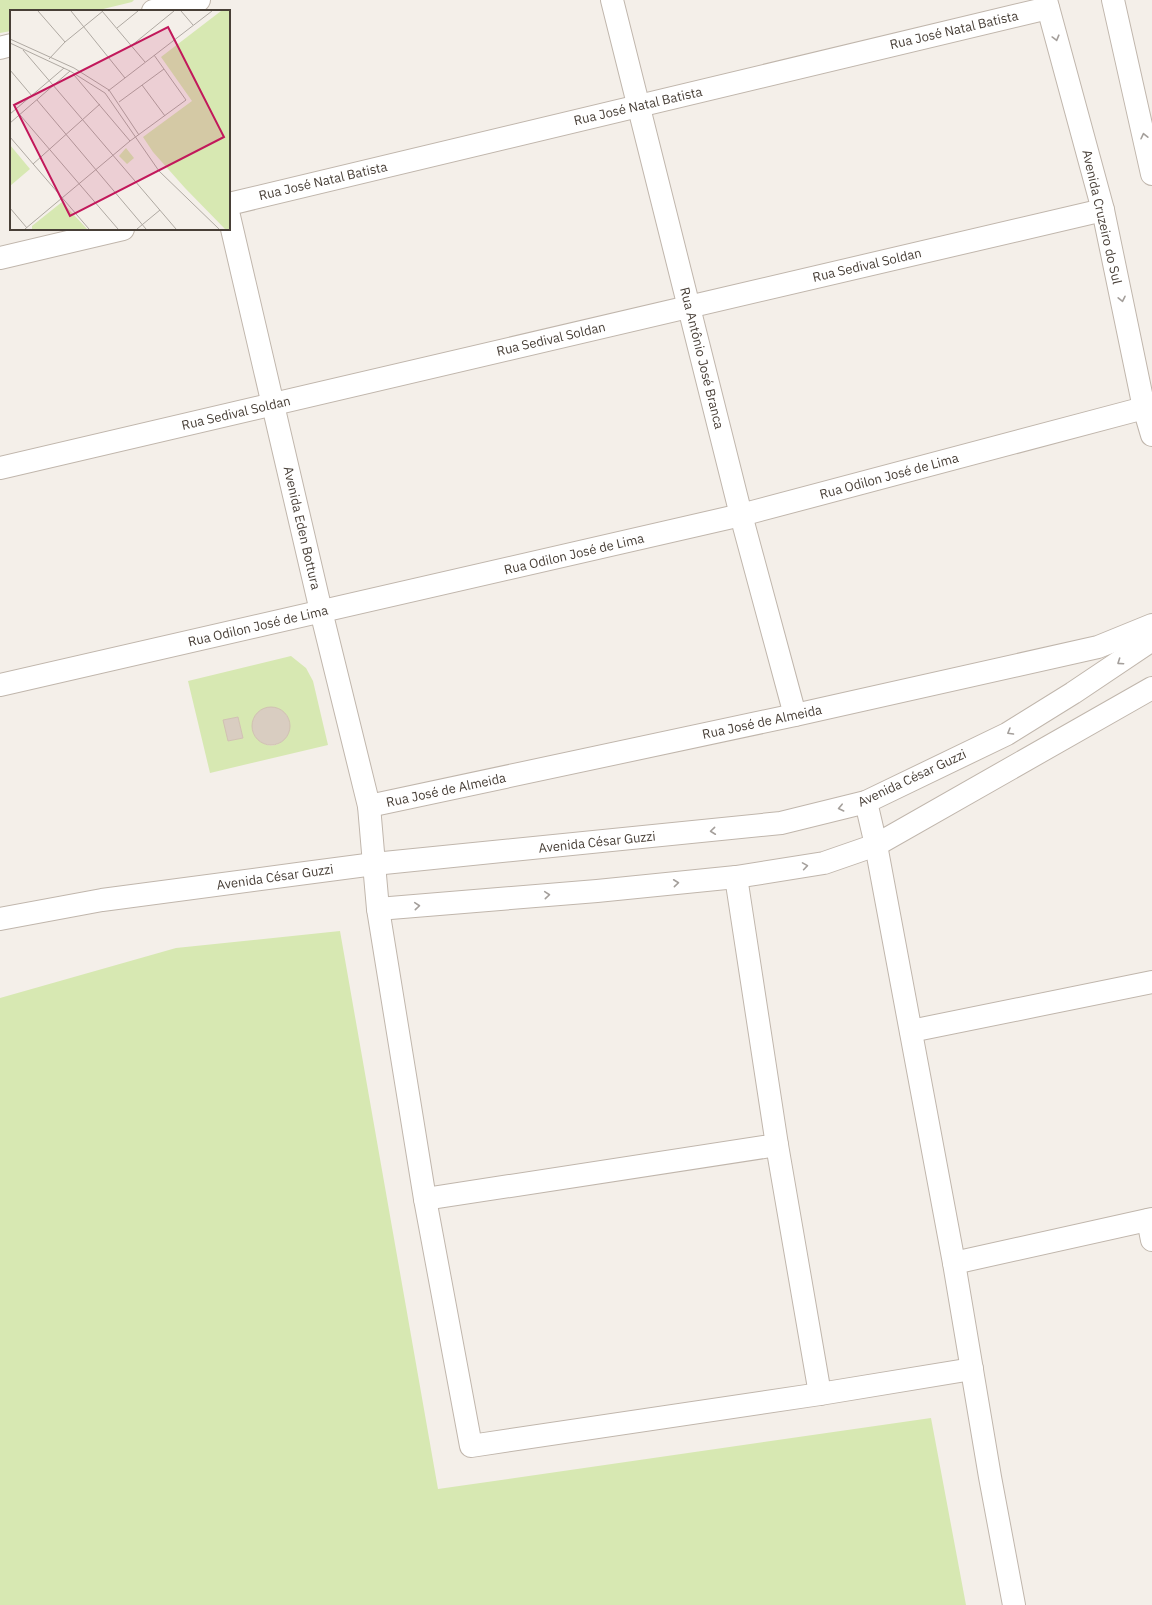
<svg xmlns="http://www.w3.org/2000/svg" width="1152" height="1605" font-family="'IBM Plex Sans',sans-serif">
<style>
.green{fill:#d7e8b2;fill-rule:evenodd}
.building{fill:#d9cdc1;stroke:#d1c1b2}
.lines{fill:none;stroke-linecap:round;stroke-linejoin:round}
.minor-casing{stroke:#c0b6ac;stroke-width:24}
.tertiary-casing{stroke:#c0b6ac;stroke-width:24}
.minor{stroke:#fff;stroke-width:22}
.tertiary{stroke:#fff;stroke-width:22}
.oneway{stroke:#a49f9b}
.labels{text-anchor:middle;dominant-baseline:central;stroke-width:4;stroke-linejoin:round;paint-order:stroke}
.street-label{font-size:13px;fill:#483f37;stroke:#fff}
.inset-road{fill:none;stroke:#afa9a2;stroke-width:1}
.view{fill:#c2185b;fill-opacity:0.15;stroke:#c2185b;stroke-width:2}
.inset-edge{fill:none;stroke:#483f37;stroke-width:2}
</style>
<rect width="100%" height="100%" fill="#f4efe9"/>
<g class="green">
<polygon points="0,0 134,0 132,2 95,11 11,11 11,31 0,33"/>
<path d="M 291,656 L 306,668 L 313,681 L 328,745 L 210,773 L 188,681 ZM 268,708 C 307,707 286,761 260,741 C 246,730 254,712 268,708 ZM 238,717 L 243,738 L 228,741 L 224,720 Z"/>
<polygon points="340,931 438,1489 931,1418 966,1605 0,1605 0,998 176,948"/>
</g>
<g class="building">
<circle cx="271" cy="726" r="19"/>
<polygon points="238,717 243,738 228,741 223,720"/>
</g>
<g class="lines">
<g class="minor-casing">
<g id="minor">
<polyline points="612,0 741,515 795,715"/>
<polyline points="1046,0 1103,210 1144,408 1152,435"/>
<polyline points="1113,0 1152,174"/>
<polyline points="153,11 199,0"/>
<polyline points="0,48 11,45"/>
<polyline points="229,204 1048,8"/>
<polyline points="229,216 321,611 369,806 374,864"/>
<polyline points="0,258 123,229"/>
<polyline points="0,468 1103,210"/>
<polyline points="0,685 741,515 1144,408 1152,408"/>
<polyline points="866,802 876,845 954,1263 990,1477 1014,1605"/>
<polyline points="369,806 795,715 1098,647 1152,625"/>
<polyline points="736,877 777,1145 820,1394"/>
<polyline points="378,909 425,1199 471,1446 820,1394 972,1369"/>
<polyline points="911,1031 1152,982"/>
<polyline points="425,1199 777,1145"/>
<polyline points="1148,1220 1152,1240"/>
<polyline points="954,1263 1152,1219"/>
</g>
</g>
<g class="tertiary-casing">
<g id="tertiary">
<polyline points="374,864 378,909 597,891 736,877 824,863 876,845 1152,688"/>
<polyline points="0,919 102,900 298,874 374,864 781,823 866,802 1007,734 1073,693 1152,640"/>
</g>
</g>
<use href="#minor" class="minor"/>
<use href="#tertiary" class="tertiary"/>
</g>
<defs><path id="oneway-chevron" d="M-2-3.5L2.5 0L-2 3.5" fill="none" stroke-width="1.6" stroke-linecap="round" stroke-linejoin="round"/></defs>
<g class="oneway">
<use href="#oneway-chevron" transform="translate(1056 38) rotate(75)"/>
<use href="#oneway-chevron" transform="translate(1144 136) rotate(-103)"/>
<use href="#oneway-chevron" transform="translate(1122 299) rotate(78)"/>
<use href="#oneway-chevron" transform="translate(1120 662) rotate(146)"/>
<use href="#oneway-chevron" transform="translate(1010 732) rotate(150)"/>
<use href="#oneway-chevron" transform="translate(841 808) rotate(167)"/>
<use href="#oneway-chevron" transform="translate(713 831) rotate(174)"/>
<use href="#oneway-chevron" transform="translate(805 866) rotate(-9)"/>
<use href="#oneway-chevron" transform="translate(676 883) rotate(-6)"/>
<use href="#oneway-chevron" transform="translate(547 895) rotate(-5)"/>
<use href="#oneway-chevron" transform="translate(417 906) rotate(-5)"/>
</g>
<g class="labels">
<g class="street-label">
<text transform="translate(954 30) rotate(-13)">Rua José Natal Batista</text>
<text transform="translate(638 106) rotate(-13)">Rua José Natal Batista</text>
<text transform="translate(323 181) rotate(-13)">Rua José Natal Batista</text>
<text transform="translate(1102 217) rotate(77)">Avenida Cruzeiro do Sul</text>
<text transform="translate(867 265) rotate(-13)">Rua Sedival Soldan</text>
<text transform="translate(551 339) rotate(-13)">Rua Sedival Soldan</text>
<text transform="translate(702 358) rotate(76)">Rua Antônio José Branca</text>
<text transform="translate(236 413) rotate(-13)">Rua Sedival Soldan</text>
<text transform="translate(889 476) rotate(-15)">Rua Odilon José de Lima</text>
<text transform="translate(302 528) rotate(77)">Avenida Eden Bottura</text>
<text transform="translate(574 554) rotate(-13)">Rua Odilon José de Lima</text>
<text transform="translate(258 626) rotate(-13)">Rua Odilon José de Lima</text>
<text transform="translate(762 722) rotate(-12)">Rua José de Almeida</text>
<text transform="translate(912 778) rotate(-25)">Avenida César Guzzi</text>
<text transform="translate(446 790) rotate(-12)">Rua José de Almeida</text>
<text transform="translate(597 842) rotate(-6)">Avenida César Guzzi</text>
<text transform="translate(275 877) rotate(-8)">Avenida César Guzzi</text>
</g>
</g>
<g transform="translate(10 10)">
<rect width="220" height="220" fill="#f4efe9"/>
<path d="M 211,1 L 220,1 L 220,219 L 215,219 L 175,178 L 143,142 L 133,127 L 182,91 L 151,47 ZM 0,135 L 20,159 L 0,176 ZM 116,138 L 124,148 L 117,154 L 109,146 ZM 52,192 L 77,219 L 22,219 L 22,216 Z" fill="#d7e8b2"/>
<path class="inset-road" d="M 28,1 L 55,32M 61,1 L 115,68M 92,1 L 135,52M 171,1 L 183,15M 107,18 L 128,1M 0,29 L 64,58 L 99,80 L 129,125M 0,33 L 60,61 L 95,83 L 149,161 L 209,219M 121,36 L 164,1M 13,40 L 166,219M 39,49 L 55,32 L 93,1M 0,60 L 22,86M 64,65 L 120,131M 132,75 L 155,106M 98,81 L 202,1M 27,90 L 136,219M 109,92 L 154,59M 0,104 L 54,58M 10,105 L 108,219M 0,113 L 60,61M 0,127 L 79,219M 23,154 L 90,94M 0,198 L 17,218M 15,219 L 120,131 L 176,90 L 144,45M 127,219 L 150,200"/>
<path class="view" d="M 158,17 L 214,127 L 60,206 L 4,95 Z"/>
<rect width="220" height="220" class="inset-edge"/>
</g>
</svg>
